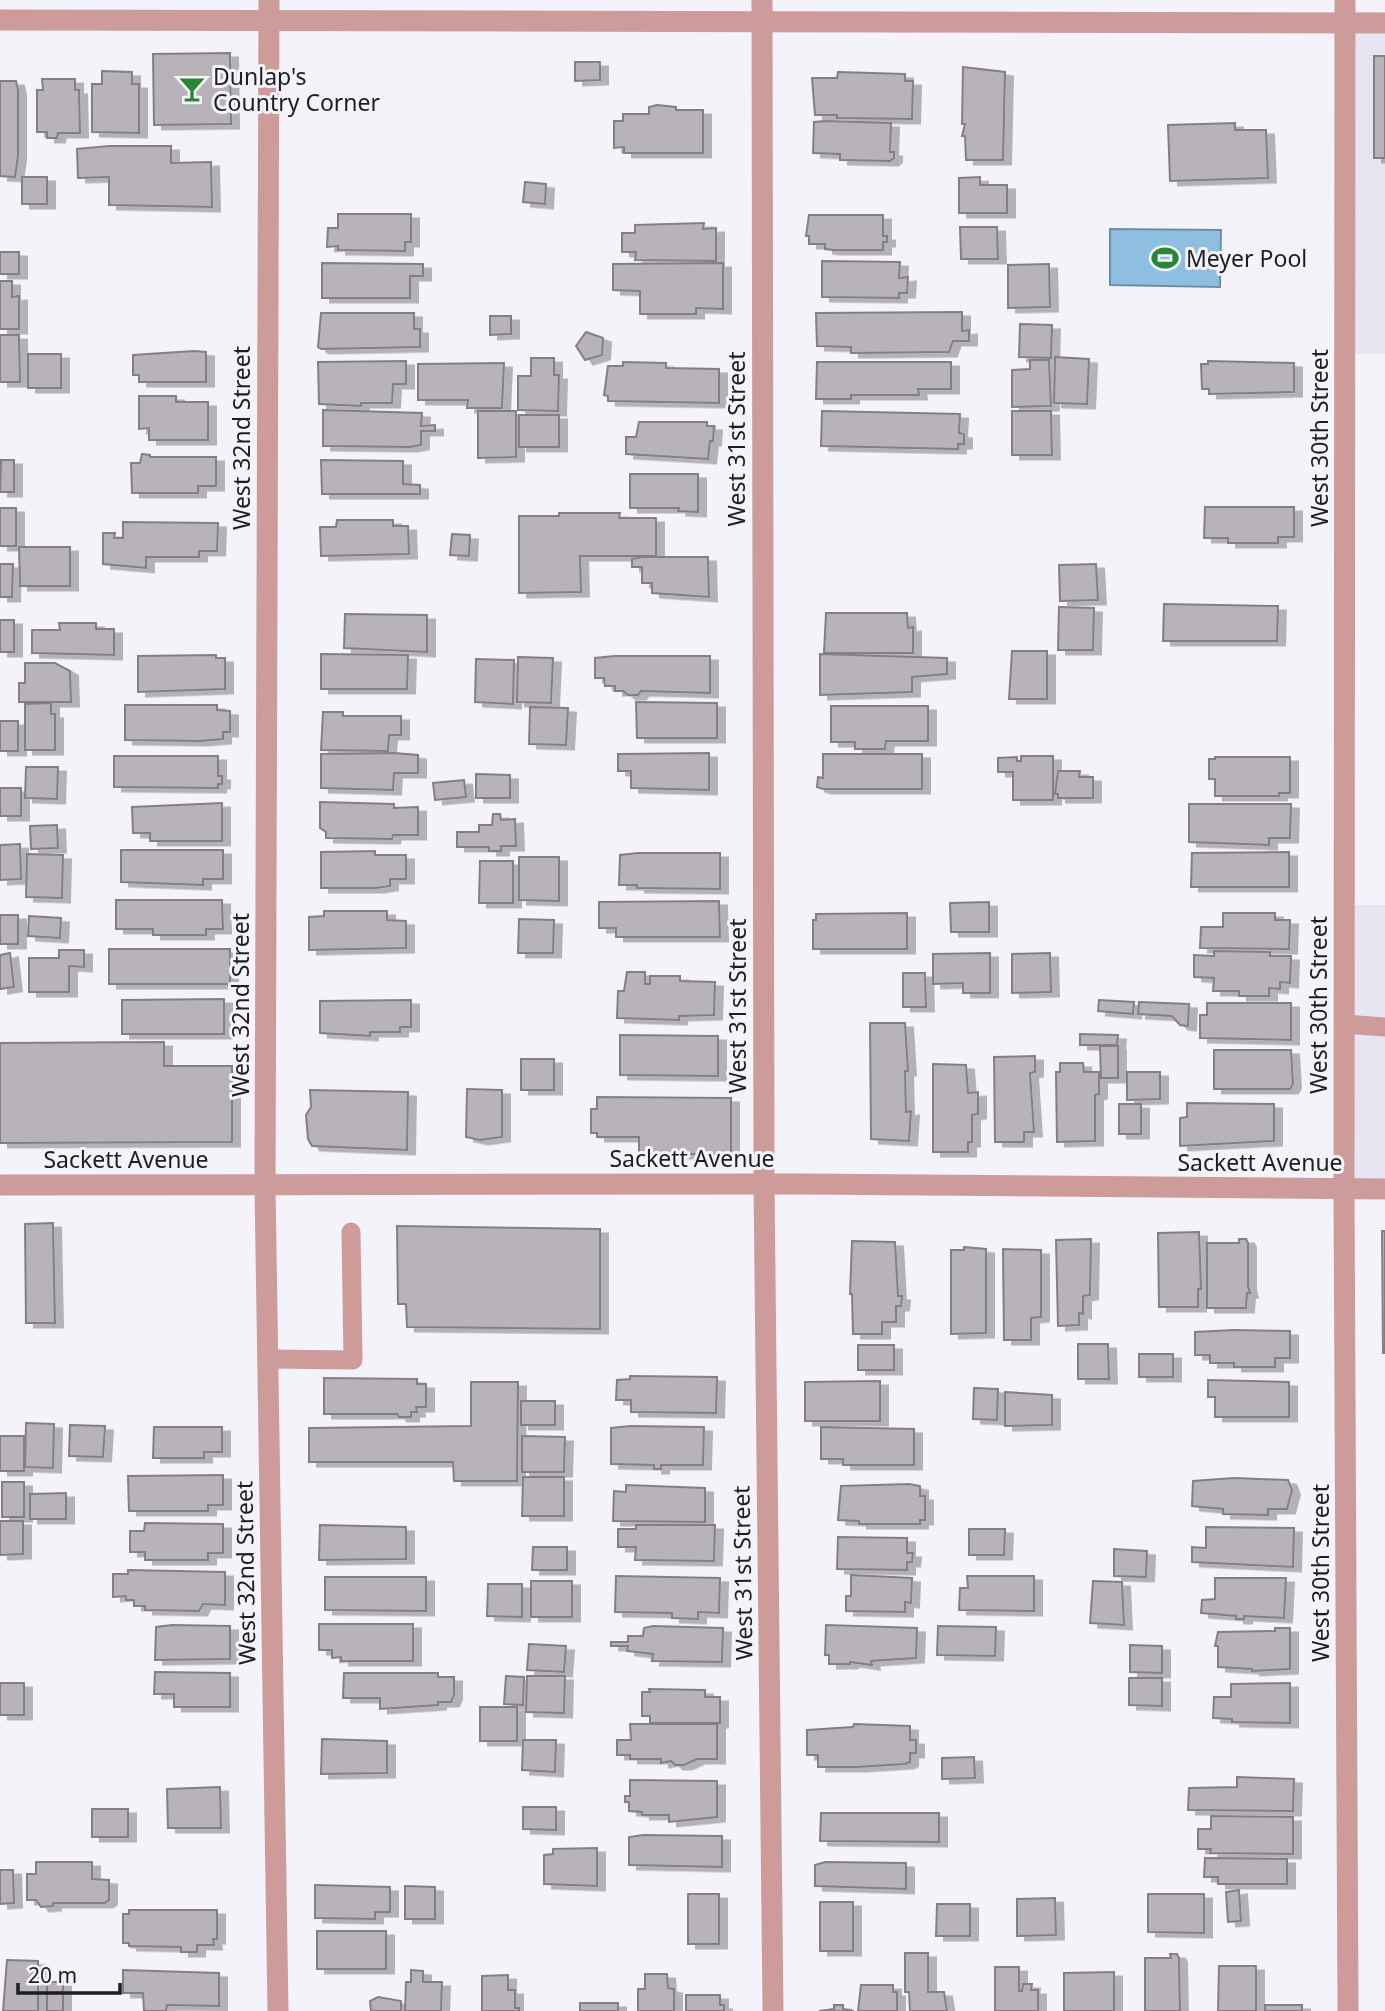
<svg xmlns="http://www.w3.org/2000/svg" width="1385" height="2011" font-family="'Noto Sans',sans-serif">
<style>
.built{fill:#e6e5f2}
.water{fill:#8ebfe0;stroke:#6c8fa6;stroke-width:2}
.building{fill:#b7b3b8;stroke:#838085;stroke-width:2;filter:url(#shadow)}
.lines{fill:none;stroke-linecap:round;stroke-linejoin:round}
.lane{stroke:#cc9b9a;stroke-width:19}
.street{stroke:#cc9b9a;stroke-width:21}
.labels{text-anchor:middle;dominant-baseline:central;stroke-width:6;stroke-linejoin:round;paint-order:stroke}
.poi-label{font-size:23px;fill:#1e1e20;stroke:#f3f3f9;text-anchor:start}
.street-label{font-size:23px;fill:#1e1e20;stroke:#f3f3f9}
</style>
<defs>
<filter id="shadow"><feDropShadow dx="8" dy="4.5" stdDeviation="0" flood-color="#0004"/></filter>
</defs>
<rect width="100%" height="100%" fill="#f3f3f9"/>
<g class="built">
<rect x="1345" y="23" width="40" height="331"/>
<rect x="1344" y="905" width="41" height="284"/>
</g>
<polygon class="water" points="1110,229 1221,230 1220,287 1110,285"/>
<g class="building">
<polygon points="230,53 231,124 154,125 153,54"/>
<rect x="1374" y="56" width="11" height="102"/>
<polygon points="575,62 600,62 600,80 575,81"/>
<polygon points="963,67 1005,72 1003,160 966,160 965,136 962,136 965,124 962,124"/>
<polygon points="102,71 132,72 132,84 139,84 139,133 92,132 92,84 102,84"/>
<polygon points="838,72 905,74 905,81 913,81 912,119 837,118 837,115 815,115 812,78 837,78"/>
<polygon points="42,79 75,79 75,90 79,90 80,133 58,133 57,138 47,138 47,132 37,132 37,90 43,90"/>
<polygon points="0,81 16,81 18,90 18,156 15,177 0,176"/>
<polygon points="657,105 676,107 676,110 703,110 703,153 624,153 624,147 614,148 614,121 623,121 623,114 649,114 649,107"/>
<polygon points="826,121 891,123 890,152 894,152 894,158 890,161 840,160 840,154 813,153 814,122"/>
<polygon points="1235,123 1235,130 1266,130 1268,178 1170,181 1168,125"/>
<polygon points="109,146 171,146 171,163 211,162 212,207 109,205 109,177 78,178 77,149"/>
<rect x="22" y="177" width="25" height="27"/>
<polygon points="980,177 980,185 1007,185 1007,213 959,213 959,178"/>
<polygon points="525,182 546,184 545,204 523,202"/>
<polygon points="338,214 411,214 411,242 405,242 405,251 338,250 338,246 327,247 328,228 338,228"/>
<polygon points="809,215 883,215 883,236 887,236 887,242 883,242 883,250 833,250 825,249 825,244 809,244 809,236 806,236"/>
<polygon points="704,223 703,229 716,228 716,261 635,260 636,252 622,252 622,233 635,233 635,225"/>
<polygon points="960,227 997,227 998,259 961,259"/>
<rect x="0" y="252" width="19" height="22"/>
<polygon points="822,261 900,262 899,278 908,277 907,293 899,293 899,298 822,297"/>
<polygon points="322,263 423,264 423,276 410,276 410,298 322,298"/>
<polygon points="723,263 723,309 696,308 696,314 640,314 640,291 613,290 613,264"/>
<polygon points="1049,264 1050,307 1008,308 1008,265"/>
<polygon points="0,281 12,281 12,297 19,296 19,329 0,329"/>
<polygon points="962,312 962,331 969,330 969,341 953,341 949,352 851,353 851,347 817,346 816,313"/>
<polygon points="321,313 414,313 414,329 420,329 420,347 321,349 318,347"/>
<polygon points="490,316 511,316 511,334 490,335"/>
<polygon points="1020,324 1052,325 1051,358 1019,357"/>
<polygon points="586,332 603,338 602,355 585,360 576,346"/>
<polygon points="0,335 19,335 20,382 0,382"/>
<polygon points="194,351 206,352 206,382 139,382 139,375 133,375 133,355"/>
<rect x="28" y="354" width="33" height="34"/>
<polygon points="1055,357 1089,359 1087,404 1054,403"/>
<polygon points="531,358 554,358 554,375 559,375 558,411 518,410 518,376 531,376"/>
<polygon points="1030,360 1049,360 1051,406 1012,407 1012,370 1030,369"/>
<polygon points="406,361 406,384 393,384 392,403 361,403 361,406 319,404 318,362"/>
<polygon points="1208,361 1294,363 1294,392 1209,394 1209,389 1202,389 1201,364 1208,364"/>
<polygon points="623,362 666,363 666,368 719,369 719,403 608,401 608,396 604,395 608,366 623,366"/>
<polygon points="817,362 951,362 951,389 918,389 919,395 851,395 851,399 816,399"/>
<polygon points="504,363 502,408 467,408 468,400 418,400 418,364"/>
<polygon points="139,396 176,396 176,402 208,402 208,440 149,440 149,428 139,429"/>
<polygon points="323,410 422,413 421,426 435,425 435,431 421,431 421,445 410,447 323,446"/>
<polygon points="478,411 516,411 516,457 478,458"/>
<polygon points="822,411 960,414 959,433 964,434 964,444 958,444 958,449 821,446"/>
<polygon points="1012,411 1051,411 1052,455 1012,455"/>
<rect x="519" y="415" width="40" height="32"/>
<polygon points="639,422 707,422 707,426 714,426 713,441 710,441 708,459 626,454 626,437 636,437"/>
<polygon points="142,454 150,455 150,457 216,457 216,486 198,486 198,493 132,493 131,463 140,463"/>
<polygon points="1,460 14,460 14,492 0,492"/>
<polygon points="321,460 403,461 403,484 420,485 420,494 322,494"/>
<polygon points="630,474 698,474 698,512 678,511 679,508 630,508"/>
<polygon points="1205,507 1294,507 1294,537 1278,537 1278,543 1228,543 1228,538 1204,538"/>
<rect x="0" y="508" width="16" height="38"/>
<polygon points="559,513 620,513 619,518 656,518 656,556 580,556 581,592 519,593 519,516 559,516"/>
<polygon points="337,520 393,520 393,526 408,526 409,554 321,556 320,527 336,527"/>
<polygon points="123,522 218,523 217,551 199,551 199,557 146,557 146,568 103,564 103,533 115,533 114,538 123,538"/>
<polygon points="452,534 470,535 469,556 450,555"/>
<polygon points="19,547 70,547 70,586 20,586"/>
<polygon points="642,557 708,557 709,597 652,593 652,583 642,583 642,567 632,567 632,559"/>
<polygon points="0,564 13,564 12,597 0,597"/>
<polygon points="1096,564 1098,600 1060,601 1059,565"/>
<polygon points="1164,604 1278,606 1277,641 1163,641"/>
<polygon points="1059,607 1094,608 1093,650 1058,650"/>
<polygon points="826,613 907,613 908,628 913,627 913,653 824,653"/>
<polygon points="345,614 427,615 427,652 344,648"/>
<rect x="0" y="620" width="14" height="32"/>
<polygon points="59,623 96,623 96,629 114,629 114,655 32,653 32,630 60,630"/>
<polygon points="1012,651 1047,651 1047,699 1009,699"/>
<polygon points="321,654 408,655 407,689 321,689"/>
<polygon points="820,654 947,658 947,674 912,677 912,692 820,695"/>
<polygon points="216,655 216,658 225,658 225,689 138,692 138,656"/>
<polygon points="615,656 710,656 710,693 641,691 638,695 628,695 623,691 615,691 615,686 605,686 604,678 595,678 595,658"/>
<polygon points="518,657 553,658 551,703 517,702"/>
<polygon points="476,659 514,660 513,704 475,702"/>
<polygon points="25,663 55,663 70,671 71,702 19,702 19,683 25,683"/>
<polygon points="636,702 717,703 717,738 637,738"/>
<polygon points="51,703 51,714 55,714 55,750 25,750 25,704"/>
<polygon points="125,705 217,705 217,710 230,711 230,732 223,732 223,739 200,741 125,740"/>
<polygon points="831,706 928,706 928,741 886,741 885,749 855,749 855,742 831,742"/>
<polygon points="530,707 568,708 566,745 529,744"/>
<polygon points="323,712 343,712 343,716 401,716 401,735 389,735 388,751 321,750"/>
<rect x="0" y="721" width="18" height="30"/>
<polygon points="394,753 418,755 418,773 394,773 393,790 321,788 321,754"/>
<polygon points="709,753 709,790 631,788 631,771 618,771 618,754"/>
<polygon points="823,754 922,754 922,789 823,789 817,787 818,777 823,778"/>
<polygon points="114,756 218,756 218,776 222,776 222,784 218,784 218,788 114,787"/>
<polygon points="1021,756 1053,756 1053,800 1013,800 1013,772 998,772 998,758 1017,757 1017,761 1021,761"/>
<polygon points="1215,757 1290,757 1290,793 1279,793 1279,796 1215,796 1215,779 1209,779 1209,759 1215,759"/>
<polygon points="26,767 58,767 57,799 25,798"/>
<polygon points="1058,771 1080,771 1079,777 1093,777 1093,798 1058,798 1058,794 1055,794"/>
<polygon points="476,774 510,775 510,798 476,798"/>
<polygon points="464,780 466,797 435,800 433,783"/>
<rect x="0" y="788" width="21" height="28"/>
<polygon points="320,802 394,804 394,808 418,807 418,835 393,835 392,839 326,838 326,832 320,828"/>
<polygon points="222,803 222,841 150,841 150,833 133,833 132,807"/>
<polygon points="1189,804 1291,804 1290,838 1269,838 1269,845 1189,842"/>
<polygon points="493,814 500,814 501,820 515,819 516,846 501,846 501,851 489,851 489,847 457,847 457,832 479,832 479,825 492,825"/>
<polygon points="57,825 58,848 31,849 30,826"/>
<polygon points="20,844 21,879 0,880 0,845"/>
<polygon points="121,850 223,850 223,879 203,879 203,885 121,882"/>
<polygon points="375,851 375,855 406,855 406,879 390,879 390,886 376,888 321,888 321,852"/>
<polygon points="1289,852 1289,887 1191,887 1192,853"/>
<polygon points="638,853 720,853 720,889 637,888 637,885 619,885 620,855"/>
<polygon points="27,854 63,855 62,898 26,897"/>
<polygon points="519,857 559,857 559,901 519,900"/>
<polygon points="480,861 513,861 513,903 479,903"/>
<polygon points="116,900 222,900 223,929 206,929 206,935 153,935 153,929 116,929"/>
<polygon points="719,901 720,937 616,937 616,928 599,928 599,902"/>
<polygon points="989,902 989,932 951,932 950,903"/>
<polygon points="324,911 387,911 387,920 406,921 406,948 309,950 309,917 324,916"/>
<polygon points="907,913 907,949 813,949 813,920 816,920 816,914"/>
<polygon points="1223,913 1275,913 1275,920 1290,920 1289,949 1200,948 1201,927 1223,927"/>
<rect x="0" y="915" width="18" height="29"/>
<polygon points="29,916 61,918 60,938 28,936"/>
<polygon points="519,919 554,920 553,953 518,953"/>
<rect x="109" y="949" width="121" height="35"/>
<polygon points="59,950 84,950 84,967 69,966 69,992 29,992 29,958 59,958"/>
<polygon points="1214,951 1270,952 1270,956 1291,956 1290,983 1280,982 1280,989 1269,988 1269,996 1239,996 1239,991 1213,991 1214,978 1194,977 1194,955 1214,956"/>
<polygon points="10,953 14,987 0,989 0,955"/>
<polygon points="990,953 990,993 963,993 963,983 933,984 933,954"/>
<polygon points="1050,953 1051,992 1012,993 1012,954"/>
<polygon points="627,972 645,972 645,984 650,984 650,976 680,976 680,981 715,982 714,1015 679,1016 679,1020 617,1018 618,991 624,991"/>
<polygon points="903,973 925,973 926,1007 903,1007"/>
<polygon points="224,999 224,1034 122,1034 122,1000"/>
<polygon points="411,1000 411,1027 400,1027 400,1032 370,1032 370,1036 320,1033 320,1001"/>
<polygon points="1099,1000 1134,1002 1133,1014 1098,1011"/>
<polygon points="1139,1002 1189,1004 1188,1026 1180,1025 1172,1016 1138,1014"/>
<polygon points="1207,1003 1291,1003 1291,1040 1200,1038 1200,1015 1207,1015"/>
<polygon points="870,1023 905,1023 908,1071 905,1071 906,1112 911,1111 909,1141 871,1139"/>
<polygon points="1080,1034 1118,1035 1117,1045 1080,1045"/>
<polygon points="620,1035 718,1036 718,1076 620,1075"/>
<polygon points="164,1042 164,1066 232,1066 232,1142 0,1143 0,1043"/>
<polygon points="1100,1046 1118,1046 1118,1078 1101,1078"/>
<polygon points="1214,1050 1291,1050 1293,1084 1290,1089 1214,1089"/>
<polygon points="1035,1056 1035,1072 1030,1073 1034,1132 1024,1132 1024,1142 995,1142 994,1057"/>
<rect x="521" y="1059" width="33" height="31"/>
<polygon points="1060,1063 1083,1063 1084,1072 1099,1072 1099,1094 1095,1095 1095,1141 1057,1142 1056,1072 1060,1072"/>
<polygon points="933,1064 966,1065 968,1093 978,1092 978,1114 972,1115 972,1142 968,1142 968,1152 933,1152"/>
<polygon points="1127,1072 1160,1072 1160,1099 1127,1100"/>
<polygon points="467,1089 502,1090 502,1137 480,1140 466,1137"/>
<polygon points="310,1090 408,1092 407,1150 312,1146 308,1139 306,1115 311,1107"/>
<polygon points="597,1097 731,1098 731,1154 639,1154 639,1137 597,1137 597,1133 591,1133 591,1109 597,1109"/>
<polygon points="1187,1103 1274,1104 1274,1141 1180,1146 1180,1118 1187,1117"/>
<rect x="1119" y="1104" width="22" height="30"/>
<polygon points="53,1223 55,1323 26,1323 25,1224"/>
<polygon points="397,1226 600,1229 600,1329 407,1327 406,1304 398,1304"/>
<polygon points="1382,1231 1385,1231 1385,1353 1383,1353"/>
<polygon points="1199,1232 1201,1289 1198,1289 1198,1307 1159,1307 1158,1233"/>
<polygon points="1091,1239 1090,1295 1083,1296 1083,1314 1079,1313 1079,1325 1058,1326 1056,1240"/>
<polygon points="1239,1239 1246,1239 1248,1243 1248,1286 1250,1293 1247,1293 1246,1308 1207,1308 1207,1243 1239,1243"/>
<polygon points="852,1241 895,1242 898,1296 902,1296 901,1306 896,1306 896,1322 882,1322 882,1334 853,1334 852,1294 850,1294"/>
<polygon points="964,1247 986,1249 986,1333 951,1334 951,1250 964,1250"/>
<polygon points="1003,1249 1041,1250 1041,1317 1031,1318 1031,1340 1004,1340"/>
<polygon points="1234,1330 1290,1331 1290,1358 1275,1358 1275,1367 1234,1367 1234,1363 1210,1363 1210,1355 1195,1355 1195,1332"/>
<polygon points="1078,1344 1108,1344 1109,1379 1078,1379"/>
<rect x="858" y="1345" width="36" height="25"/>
<rect x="1139" y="1354" width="34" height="23"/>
<polygon points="630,1376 717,1377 716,1413 631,1412 631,1400 616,1400 617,1380 630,1379"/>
<polygon points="324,1378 417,1379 417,1384 426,1384 426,1407 416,1407 417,1412 411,1412 411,1417 399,1417 397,1414 324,1414"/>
<polygon points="1208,1380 1289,1382 1289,1417 1215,1417 1215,1397 1208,1397"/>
<polygon points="880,1381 880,1421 805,1421 805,1382"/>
<polygon points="471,1382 518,1382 517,1481 454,1481 453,1462 309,1462 309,1428 471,1426"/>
<polygon points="974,1388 998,1389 997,1420 973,1419"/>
<polygon points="1005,1392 1052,1395 1052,1425 1005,1426"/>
<rect x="521" y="1401" width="34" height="24"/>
<polygon points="26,1423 54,1424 53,1468 25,1467"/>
<polygon points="70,1425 105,1426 103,1457 69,1456"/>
<polygon points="630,1426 704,1427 703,1465 661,1465 661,1469 654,1469 654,1465 611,1464 611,1428"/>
<polygon points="154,1427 222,1427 222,1452 204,1452 204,1458 153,1458"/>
<polygon points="821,1427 914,1429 914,1465 843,1465 843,1459 821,1459"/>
<rect x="0" y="1436" width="24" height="35"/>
<polygon points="522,1436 565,1437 564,1472 522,1472"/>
<polygon points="223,1475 223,1505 208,1505 208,1511 129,1511 128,1476"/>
<polygon points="523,1477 564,1477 564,1516 522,1516"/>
<polygon points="1234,1478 1288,1480 1292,1490 1287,1509 1268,1509 1268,1515 1223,1514 1223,1509 1192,1506 1193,1481"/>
<rect x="2" y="1482" width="22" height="35"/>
<polygon points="909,1484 920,1486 920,1496 925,1496 925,1520 920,1520 920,1524 859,1524 859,1521 838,1520 841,1486"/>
<polygon points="626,1485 705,1488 705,1522 613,1521 614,1491 626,1492"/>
<polygon points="66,1493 66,1519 30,1519 30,1494"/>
<polygon points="0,1521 23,1521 23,1554 0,1555"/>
<polygon points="145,1523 223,1524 223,1553 208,1553 208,1560 145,1560 145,1552 130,1552 130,1531 144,1531"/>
<polygon points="320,1525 406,1527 406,1559 319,1560"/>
<polygon points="636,1525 715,1525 714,1561 635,1560 636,1547 618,1547 618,1529 636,1529"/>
<polygon points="1206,1527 1294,1528 1293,1567 1192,1562 1192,1547 1206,1548"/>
<polygon points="969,1529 1005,1529 1004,1555 969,1555"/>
<polygon points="838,1537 907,1538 907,1553 913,1553 912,1562 907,1562 907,1570 837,1569"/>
<polygon points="533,1547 567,1547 567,1570 532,1570"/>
<polygon points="1114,1549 1147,1551 1146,1577 1114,1576"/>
<polygon points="128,1570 225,1572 225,1605 203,1604 199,1611 145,1610 145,1606 134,1606 134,1600 126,1600 126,1596 113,1597 113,1574 128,1574"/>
<polygon points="851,1575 912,1578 911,1603 905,1602 905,1612 846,1611 846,1596 851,1596"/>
<polygon points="616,1576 720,1578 719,1613 698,1612 698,1619 672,1618 672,1613 615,1612"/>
<polygon points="967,1576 1034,1576 1034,1611 959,1610 960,1588 968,1588"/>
<polygon points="325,1577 426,1577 426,1611 325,1610"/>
<polygon points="1215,1578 1286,1578 1284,1618 1244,1616 1244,1619 1236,1619 1236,1616 1201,1613 1202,1600 1215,1599"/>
<rect x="531" y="1581" width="41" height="36"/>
<polygon points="1093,1581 1122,1582 1124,1625 1090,1623"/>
<polygon points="488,1584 522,1584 522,1617 487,1616"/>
<polygon points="319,1624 413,1624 413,1661 341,1661 341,1657 332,1658 332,1650 319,1650"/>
<polygon points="172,1625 230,1626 230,1659 155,1660 156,1627"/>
<polygon points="826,1625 917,1628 916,1658 871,1661 872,1665 850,1662 850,1664 829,1664 829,1655 825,1655"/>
<polygon points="653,1626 723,1628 722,1662 652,1661 653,1654 627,1651 628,1646 611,1646 611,1642 628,1642 628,1636 643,1636 644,1628"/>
<polygon points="938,1626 996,1627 995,1656 937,1655"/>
<polygon points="1275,1628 1290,1628 1290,1669 1252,1671 1252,1669 1218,1667 1218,1646 1215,1646 1218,1632 1275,1631"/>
<polygon points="529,1644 566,1646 564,1672 527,1670"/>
<polygon points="1130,1645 1162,1646 1162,1673 1130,1672"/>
<polygon points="155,1672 230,1673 230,1707 174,1707 174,1694 154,1694"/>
<polygon points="344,1673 438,1673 438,1677 454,1677 454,1695 451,1702 438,1702 438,1705 380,1709 380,1698 343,1698"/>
<polygon points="506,1676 524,1677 523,1705 504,1704"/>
<polygon points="527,1676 565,1676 564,1713 526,1712"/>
<polygon points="1129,1678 1162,1678 1162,1706 1129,1705"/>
<rect x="0" y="1683" width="24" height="32"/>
<polygon points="1290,1683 1290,1723 1232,1722 1232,1719 1213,1718 1214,1697 1231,1697 1231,1684"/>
<polygon points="649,1689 705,1690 705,1697 720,1697 720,1723 650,1723 650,1716 642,1716 642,1692 650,1692"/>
<rect x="480" y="1707" width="37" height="34"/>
<polygon points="630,1724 717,1724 717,1759 697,1759 684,1765 675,1765 671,1761 661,1763 661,1759 630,1759 630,1755 617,1755 617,1740 631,1740"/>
<polygon points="854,1724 910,1726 910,1740 916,1740 916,1753 910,1753 910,1762 905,1764 858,1767 818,1767 818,1755 807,1755 807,1730 853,1727"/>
<polygon points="322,1739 387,1741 387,1773 321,1774"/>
<polygon points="523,1740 556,1740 555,1772 522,1770"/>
<polygon points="974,1757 975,1778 942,1779 942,1758"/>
<polygon points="1237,1777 1294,1779 1293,1811 1188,1810 1189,1788 1237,1787"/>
<polygon points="630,1780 717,1781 717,1817 669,1822 669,1815 642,1815 642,1812 629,1811 629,1802 625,1802 625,1796 630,1796"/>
<polygon points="220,1787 221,1828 168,1828 167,1789"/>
<polygon points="523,1807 556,1807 556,1830 523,1829"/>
<rect x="92" y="1809" width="36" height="28"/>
<polygon points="821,1813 939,1813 939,1842 820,1841"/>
<polygon points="1211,1816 1293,1817 1293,1854 1210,1853 1211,1849 1198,1849 1198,1829 1211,1829"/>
<polygon points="643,1835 722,1836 722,1867 629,1865 629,1837"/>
<polygon points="597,1848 597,1886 544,1884 544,1855 553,1854 553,1849"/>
<polygon points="1205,1858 1287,1859 1287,1884 1218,1884 1218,1877 1204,1877"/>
<polygon points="36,1862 92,1862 92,1879 109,1880 109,1900 105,1903 53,1903 53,1906 41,1907 36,1900 27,1900 27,1874 36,1874"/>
<polygon points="825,1862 906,1863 906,1889 815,1886 815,1865"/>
<polygon points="0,1870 13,1870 14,1903 0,1904"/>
<polygon points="315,1885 390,1887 390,1912 375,1912 375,1919 315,1918"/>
<polygon points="405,1886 435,1887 435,1919 405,1919"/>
<polygon points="1239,1890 1241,1921 1228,1922 1226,1892"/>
<rect x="688" y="1894" width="31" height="50"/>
<polygon points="1148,1894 1204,1894 1204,1933 1148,1932"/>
<polygon points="1055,1898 1056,1935 1017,1936 1017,1899"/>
<rect x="820" y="1902" width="33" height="49"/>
<polygon points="937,1904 970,1904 970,1936 936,1936"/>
<polygon points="129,1910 217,1910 217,1939 213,1939 214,1945 197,1945 197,1952 181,1952 181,1947 129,1946 129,1943 123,1943 123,1914 129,1914"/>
<rect x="317" y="1931" width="69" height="38"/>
<polygon points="905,1953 928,1953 928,1992 944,1992 947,2011 910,2011 909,1992 905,1992"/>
<polygon points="1170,1954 1177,1954 1179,1958 1180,2011 1145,2011 1145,1958 1171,1958"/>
<polygon points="7,1960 38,1961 38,2011 3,2011"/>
<polygon points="1219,1966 1256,1966 1256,2011 1218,2011"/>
<polygon points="995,1967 1019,1967 1019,1991 1022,1991 1023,1984 1032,1984 1031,1990 1038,1990 1038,2011 995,2011"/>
<polygon points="123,1970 219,1973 219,2006 167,2005 166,2011 144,2011 143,1993 123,1993"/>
<polygon points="411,1970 423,1971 423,1982 442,1982 441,2011 405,2011 406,1982 411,1982"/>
<polygon points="1114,1972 1114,2011 1064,2011 1064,1973"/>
<polygon points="645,1974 667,1974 668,1988 674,1989 674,2011 638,2011 638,1989 645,1989"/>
<polygon points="508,1975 508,1990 515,1990 515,2008 519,2008 519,2011 482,2011 482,1976"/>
<rect x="47" y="1982" width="16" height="29"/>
<polygon points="861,1985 893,1985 893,1992 897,1992 897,2011 858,2011"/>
<polygon points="686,1995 720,1995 720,2005 724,2005 724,2011 686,2011"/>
<polygon points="378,1997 401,2001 401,2011 371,2011 370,2001"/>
<rect x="580" y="2003" width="38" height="8"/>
<polygon points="834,2005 843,2005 843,2009 854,2011 819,2011 834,2009"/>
<rect x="1265" y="2005" width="37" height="6"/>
</g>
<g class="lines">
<g class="lane">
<polyline points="1344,1024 1385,1027"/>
<polyline points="268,1359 353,1360 351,1232"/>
</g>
<g class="street">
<polyline points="269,0 265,1186 278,2011"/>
<polyline points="762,0 764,1184 773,2011"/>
<polyline points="1345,0 1344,1189 1348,2011"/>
<polyline points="0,20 1385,23"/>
<polyline points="0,1185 801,1184 1385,1189"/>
</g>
</g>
<defs>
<g id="bar-bare" transform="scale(2.1)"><path d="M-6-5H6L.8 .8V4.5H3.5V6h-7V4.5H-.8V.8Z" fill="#2a8636" stroke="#f3f3f9" stroke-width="2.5" paint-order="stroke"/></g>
<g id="stadium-bare" transform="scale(2.1)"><path d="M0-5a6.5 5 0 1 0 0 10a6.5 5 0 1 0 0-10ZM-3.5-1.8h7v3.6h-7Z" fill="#2a8636" stroke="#f3f3f9" stroke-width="2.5" paint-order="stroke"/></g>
</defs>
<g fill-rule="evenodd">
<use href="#bar-bare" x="192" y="89"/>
<use href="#stadium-bare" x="1165" y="258"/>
</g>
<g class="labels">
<g class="poi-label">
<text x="213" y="76">Dunlap's<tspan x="213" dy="26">Country Corner</tspan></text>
<text x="1186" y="258">Meyer Pool</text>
</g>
<g class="street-label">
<text transform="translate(241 438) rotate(-90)">West 32nd Street</text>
<text transform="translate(1319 438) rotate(-90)">West 30th Street</text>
<text transform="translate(736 439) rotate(-90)">West 31st Street</text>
<text transform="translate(240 1005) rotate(-90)">West 32nd Street</text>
<text transform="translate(1318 1005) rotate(-90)">West 30th Street</text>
<text transform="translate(737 1006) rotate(-90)">West 31st Street</text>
<text x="692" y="1158">Sackett Avenue</text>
<text x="126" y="1159">Sackett Avenue</text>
<text x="1260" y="1162">Sackett Avenue</text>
<text transform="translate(245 1573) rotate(-91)">West 32nd Street</text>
<text transform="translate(742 1573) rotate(-91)">West 31st Street</text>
<text transform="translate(1320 1573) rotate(-90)">West 30th Street</text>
</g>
</g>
<path d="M18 1983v10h102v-10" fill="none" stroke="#1e1e20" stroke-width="3.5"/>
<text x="28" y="1983" font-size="21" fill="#1e1e20" stroke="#f3f3f9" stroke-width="5" paint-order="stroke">20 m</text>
</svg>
